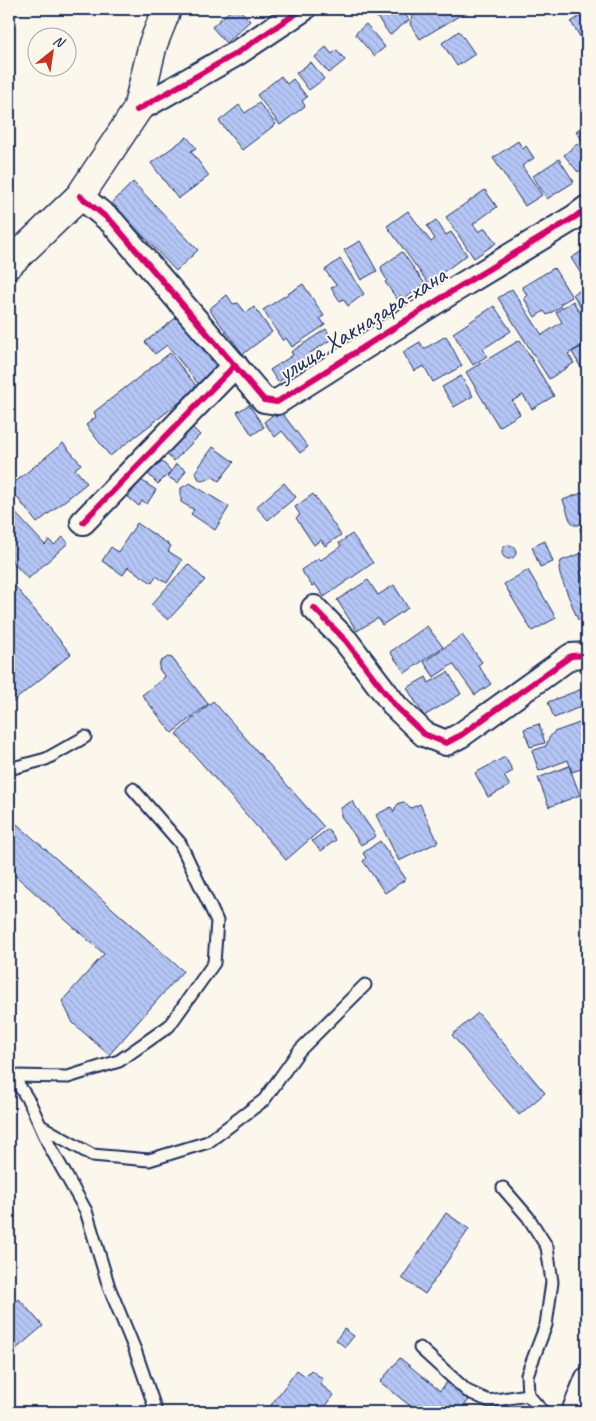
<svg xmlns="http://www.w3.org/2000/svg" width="596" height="1421" font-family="Caveat,sans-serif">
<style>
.building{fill:url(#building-back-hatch);stroke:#1b2f5e}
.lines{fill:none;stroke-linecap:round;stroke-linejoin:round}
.lane-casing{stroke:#1b2f5e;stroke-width:15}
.street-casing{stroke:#1b2f5e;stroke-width:28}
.secondary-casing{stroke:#1b2f5e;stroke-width:31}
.lane{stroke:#fbf7ec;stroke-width:11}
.street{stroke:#fbf7ec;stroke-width:24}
.secondary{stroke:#fbf7ec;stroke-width:28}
.cycleway-casing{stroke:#fbf7ec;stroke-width:9}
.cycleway{stroke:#d6006c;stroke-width:6}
.labels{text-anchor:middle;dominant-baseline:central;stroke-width:4;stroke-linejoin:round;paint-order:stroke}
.street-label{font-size:25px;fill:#1b2f5e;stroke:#fbf7ec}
</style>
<defs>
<pattern id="building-back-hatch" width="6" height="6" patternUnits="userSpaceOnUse" patternTransform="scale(1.25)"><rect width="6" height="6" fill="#b5c6f6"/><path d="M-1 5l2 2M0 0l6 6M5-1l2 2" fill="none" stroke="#9baad5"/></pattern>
</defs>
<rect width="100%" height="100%" fill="#fbf7ec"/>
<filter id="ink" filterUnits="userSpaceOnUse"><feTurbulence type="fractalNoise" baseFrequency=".02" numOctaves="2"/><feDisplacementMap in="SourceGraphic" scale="10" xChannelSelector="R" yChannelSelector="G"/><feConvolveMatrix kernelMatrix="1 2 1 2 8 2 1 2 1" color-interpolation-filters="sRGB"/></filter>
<g filter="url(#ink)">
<g class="building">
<polygon points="232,9 239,9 250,21 226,43 212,27"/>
<polygon points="371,9 401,9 409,20 390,35"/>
<polygon points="421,9 454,9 459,16 420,39 410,24 412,16"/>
<polygon points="587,12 587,48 571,22"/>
<polygon points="366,24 385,47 374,56 355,34"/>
<polygon points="459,31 475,54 457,66 442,43"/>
<polygon points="326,47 332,54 337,50 345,60 329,73 315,57"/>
<polygon points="311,62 324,79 309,90 296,73"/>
<polygon points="281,76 287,84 293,79 307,97 302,101 305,106 280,125 257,95"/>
<polygon points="259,103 276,124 242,150 219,121 239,105 245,113"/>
<polygon points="587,123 587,147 576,131"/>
<polygon points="187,137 196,148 191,151 209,176 178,199 151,163"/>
<polygon points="518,141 523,149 526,146 534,158 522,166 542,195 525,206 493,158"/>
<polygon points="577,144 587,156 587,164 578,172 564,155"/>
<polygon points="559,159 574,182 547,199 533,176"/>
<polygon points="133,182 198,250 176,271 112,203"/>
<polygon points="485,190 497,207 473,224 479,232 485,228 496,243 474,258 446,217"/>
<polygon points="408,211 431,242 435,239 427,226 436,220 446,235 451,232 467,255 428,283 387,226"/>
<polygon points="360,241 377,271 361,280 344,250"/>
<polygon points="587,248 587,275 583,277 571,258"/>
<polygon points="402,252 425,284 403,300 400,296 397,299 385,282 387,280 382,272 381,267"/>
<polygon points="340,259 364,294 348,306 343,299 340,301 331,288 336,285 325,270"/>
<polygon points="554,268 572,297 560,304 562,306 547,315 544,311 535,317 524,298 527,295 522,287"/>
<polygon points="303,284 324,316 320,318 325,325 292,347 286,338 283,341 263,310"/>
<polygon points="587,287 587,319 573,294"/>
<polygon points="512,289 542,335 562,322 556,312 573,301 587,324 587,342 568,354 574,363 549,379 498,298"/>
<polygon points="227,295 233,304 238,303 246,313 254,307 272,332 243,354 209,309"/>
<polygon points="494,306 511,331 483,349 487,356 473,365 453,333"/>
<polygon points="177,317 220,371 200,386 167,345 155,354 145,342"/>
<polygon points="326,329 332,339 310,353 314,358 278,382 270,370 293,355 291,352"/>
<polygon points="446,336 462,366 433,382 424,366 414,371 403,352 420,342 424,349"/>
<polygon points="520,340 554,396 532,409 523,395 512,401 520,414 499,427 466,372"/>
<polygon points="587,344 587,378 572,352"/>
<polygon points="170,353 198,388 110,456 86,425 96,417 94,412"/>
<polygon points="461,376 473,396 454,407 442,387"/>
<polygon points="249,405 264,427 252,435 237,412"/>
<polygon points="282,413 308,447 300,453 282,431 275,437 264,422 274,414 276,417"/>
<polygon points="192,427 200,435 174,461 166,454"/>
<polygon points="63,443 81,464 75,469 87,483 37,523 9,487"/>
<polygon points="213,447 234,462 219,481 213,477 206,480 200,481 195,472"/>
<polygon points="162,461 171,471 158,484 148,474"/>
<polygon points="176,464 186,470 178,483 168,477"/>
<polygon points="141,480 156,490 147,504 142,501 139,506 128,497"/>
<polygon points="190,483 229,507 215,530 191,514 194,510 181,502 181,488"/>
<polygon points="284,483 296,497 268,520 256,507"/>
<polygon points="584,492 587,501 587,516 584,517 579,525 574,525 570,520 563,500"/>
<polygon points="313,494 341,535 325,546 321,540 314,545 296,518 300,515 295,507"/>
<polygon points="9,506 45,545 49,540 54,545 63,537 68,543 28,579 9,558"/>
<polygon points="587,521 587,540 584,541 580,529 584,522"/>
<polygon points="137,523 171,546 168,551 182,560 167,583 156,576 152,583 128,567 123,575 102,561 111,547 118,552"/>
<polygon points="352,534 373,563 324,597 315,584 312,586 301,570 319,558 321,560 341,546 339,543"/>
<polygon points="545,541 553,562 540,567 532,547"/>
<circle cx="509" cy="552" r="7"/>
<polygon points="582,553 587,567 580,572 587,589 587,616 578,620 560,575 559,568 561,561"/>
<polygon points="188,564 205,580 168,620 151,605"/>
<polygon points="528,570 556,618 532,631 504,584"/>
<polygon points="9,579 71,654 9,705"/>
<polygon points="368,580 378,595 394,585 408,608 382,625 378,618 357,631 337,600"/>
<polygon points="427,626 443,647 405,673 390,652"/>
<polygon points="462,635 482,662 478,665 491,684 475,695 453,664 434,677 424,662"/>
<polygon points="168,657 172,658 208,704 172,733 142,695 165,677 159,669 160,662"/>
<polygon points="448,672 461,694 424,716 407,688 426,677 429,683"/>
<polygon points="587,687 587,704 554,718 548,702"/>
<polygon points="213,701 324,827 286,860 176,734"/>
<polygon points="585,721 587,727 587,767 572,772 568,760 539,771 532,751 546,746 549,738 554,732"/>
<polygon points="539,724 545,743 530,747 524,729"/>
<polygon points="505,757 513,771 504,776 510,786 488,797 475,773"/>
<polygon points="569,766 580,795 549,807 538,778"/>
<polygon points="352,801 376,836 361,845 341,816 341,808"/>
<polygon points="404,802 411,808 420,804 438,842 399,861 376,815 391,807 394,812 395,808 399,803"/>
<polygon points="9,817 183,971 109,1055 73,1023 62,1001 104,954 9,870"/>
<polygon points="328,829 336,840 321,851 312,841"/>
<polygon points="380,841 406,879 385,893 363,861 366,858 363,853"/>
<polygon points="478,1013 545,1093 519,1115 452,1035"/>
<polygon points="446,1213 469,1229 425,1294 402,1278"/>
<polygon points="19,1299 43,1326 9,1355 9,1308"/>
<polygon points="344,1329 354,1336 345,1347 336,1340"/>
<polygon points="400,1358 440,1391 447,1382 469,1400 459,1412 418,1412 380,1382"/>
<polygon points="297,1370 305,1376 311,1370 323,1379 320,1384 334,1395 323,1410 326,1412 266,1412"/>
</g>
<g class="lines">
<g class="lane-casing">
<g id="lane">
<polyline points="9,769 46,759 85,737"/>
<polyline points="9,1069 30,1103 50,1147 86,1211 109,1287 135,1350 155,1408"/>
<polyline points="13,1076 68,1077 119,1061 169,1026 214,963 217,921 180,843 133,789"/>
<polyline points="41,1126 92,1155 149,1160 208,1142 264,1100 299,1051 365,985"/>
<polyline points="503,1188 528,1217 547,1247 552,1282 546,1325 527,1375 528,1395 543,1412"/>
<polyline points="420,1348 467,1391 489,1401 528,1395"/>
</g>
</g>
<g class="street-casing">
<g id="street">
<polyline points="137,110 237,53 303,9"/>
<polyline points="80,196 112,222 264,400 277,402 454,290 575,217 587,208"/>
<polyline points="83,522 235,365"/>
<polyline points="314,608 346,641 396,707 424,734 446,743 461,735 571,656 587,655"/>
<polyline points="574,1412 587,1380"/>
</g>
</g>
<g class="secondary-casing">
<polyline id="secondary" points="9,264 80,196 137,110 153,44 167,9"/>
</g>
<use href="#lane" class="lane"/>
<use href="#street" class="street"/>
<use href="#secondary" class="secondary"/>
<g class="cycleway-casing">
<g id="cycleway">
<polyline points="137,110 237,53 303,9"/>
<polyline points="80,196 112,222 264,400 277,402 454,290 575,217 587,208"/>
<polyline points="83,522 235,365"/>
<polyline points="314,608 346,641 396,707 424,734 446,743 461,735 571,656 587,655"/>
</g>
</g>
<use href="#cycleway" class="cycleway"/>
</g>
</g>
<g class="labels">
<g class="street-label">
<text transform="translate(362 324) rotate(-32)">улица Хакназара-хана</text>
</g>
</g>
<rect width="596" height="1421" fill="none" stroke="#fbf7ec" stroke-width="30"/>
<rect x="15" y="15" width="566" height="1391" fill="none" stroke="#1b2f5e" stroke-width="2" filter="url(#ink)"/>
<g transform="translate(52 52) rotate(30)"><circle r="24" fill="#fbf7ec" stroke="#a1a7b3"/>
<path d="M0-4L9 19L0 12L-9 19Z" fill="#c8321e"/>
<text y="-8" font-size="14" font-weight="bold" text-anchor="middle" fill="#1b2f5e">N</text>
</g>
</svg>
